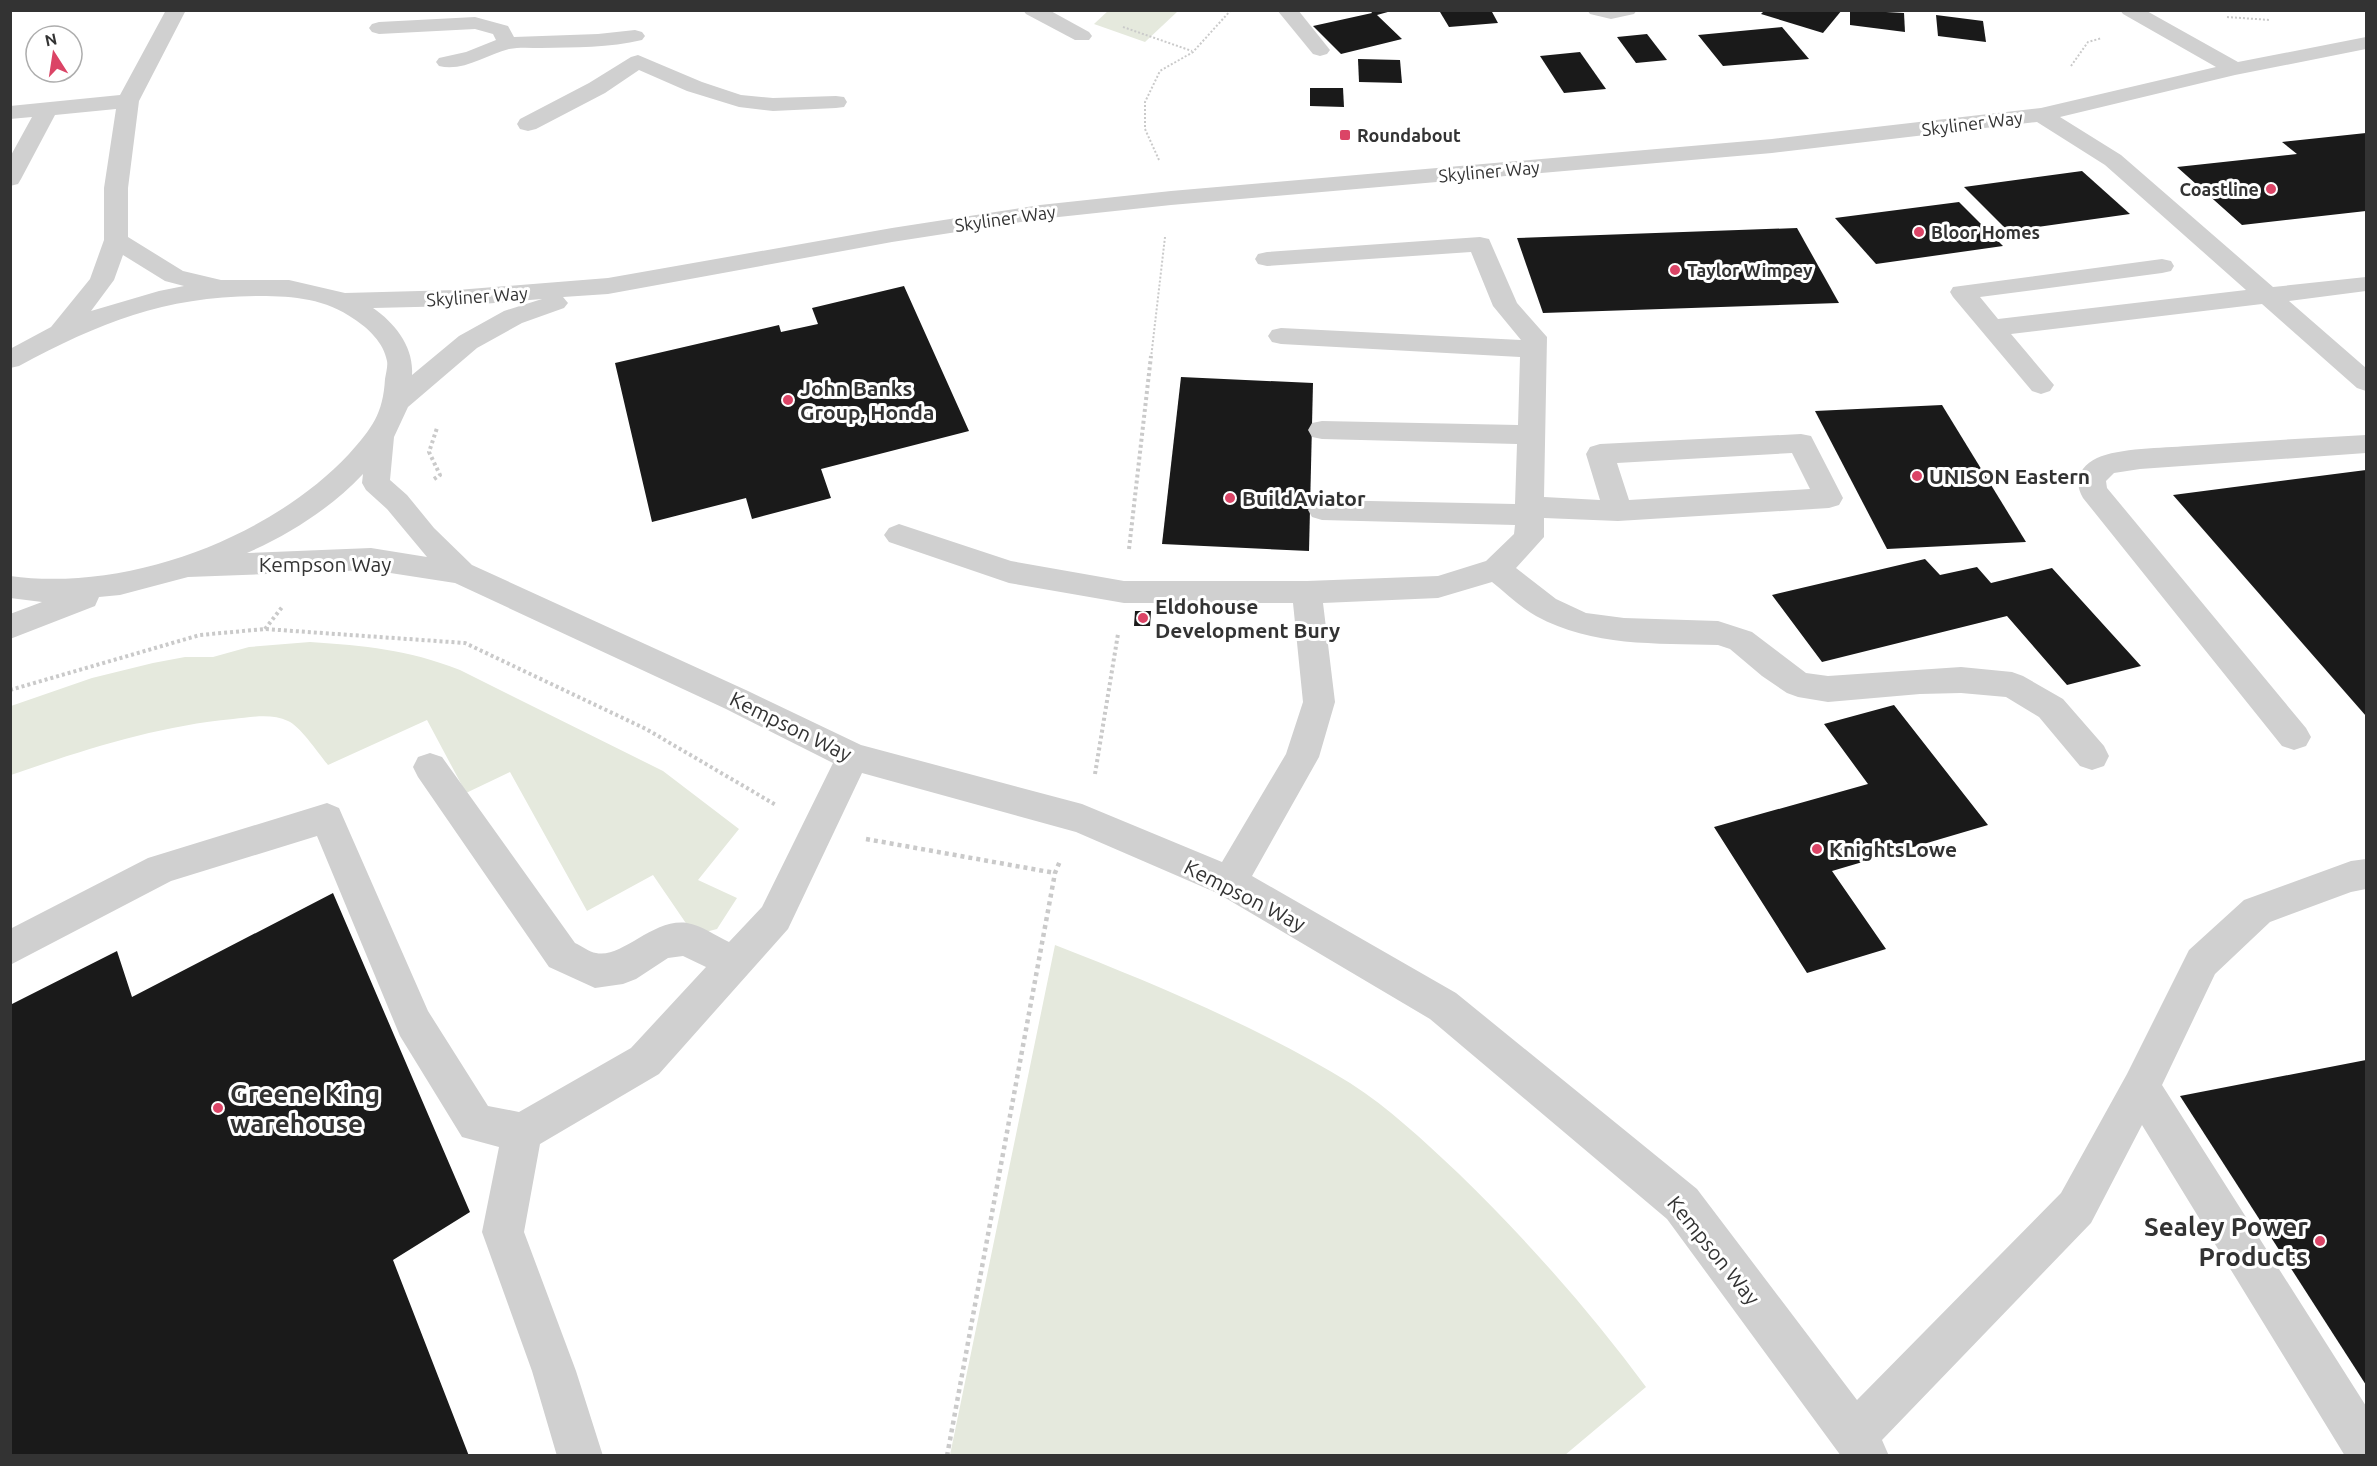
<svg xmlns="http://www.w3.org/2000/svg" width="2377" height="1466" font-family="Ubuntu,sans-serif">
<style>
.green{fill:#e5e9dd}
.building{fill:#1a1a1a}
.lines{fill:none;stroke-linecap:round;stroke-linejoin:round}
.path-far2{stroke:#cacaca;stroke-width:2;stroke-dasharray:2 2;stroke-linecap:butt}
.path-far1{stroke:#cacaca;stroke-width:4;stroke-dasharray:3 3;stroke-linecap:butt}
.path{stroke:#cacaca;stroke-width:4.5;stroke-dasharray:4 4;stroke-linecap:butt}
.minor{fill:#d0d0d0;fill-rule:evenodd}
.poi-dot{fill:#db4466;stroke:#fff;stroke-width:2}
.labels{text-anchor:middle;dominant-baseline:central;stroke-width:6;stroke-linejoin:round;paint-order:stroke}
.far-street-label{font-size:18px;fill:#333;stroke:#fff}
.far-poi-label{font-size:18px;font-weight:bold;fill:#333;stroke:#fff;text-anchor:start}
.poi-label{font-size:21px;font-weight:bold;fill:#333;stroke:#fff;text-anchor:start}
.street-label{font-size:21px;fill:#333;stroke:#fff}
.near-poi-label{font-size:26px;font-weight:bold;fill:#333;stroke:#fff;text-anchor:start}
</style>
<rect width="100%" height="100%" fill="#fff"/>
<g class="green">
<polygon points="1109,10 1178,10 1178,11 1145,42 1094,24"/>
<path d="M 310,642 C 366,646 406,649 460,670 L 663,771 L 739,829 L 698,880 L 737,898 L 717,929 L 694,935 L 653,875 L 587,911 L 510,772 L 466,793 L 427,720 L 328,765 C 319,754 299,725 288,721 C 272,713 251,717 233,719 C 157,726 83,750 11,775 L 11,706 L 92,678 L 153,663 L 185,657 L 213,657 L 249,647 Z"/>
<path d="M 1055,945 C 1155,984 1258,1027 1350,1083 C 1389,1108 1424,1141 1458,1173 C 1526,1239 1589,1310 1646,1387 L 1565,1455 L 950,1455 Z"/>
</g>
<g class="building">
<polygon points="1370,10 1395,10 1377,15 1402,39 1341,54 1313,26 1372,13"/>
<polygon points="1453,10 1491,10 1498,23 1449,27 1440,12"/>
<polygon points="1765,10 1842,10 1823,33 1761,14"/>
<polygon points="1850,10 1904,13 1905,32 1850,25"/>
<polygon points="1936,15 1983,21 1986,42 1938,36"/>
<polygon points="1782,27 1809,59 1723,66 1698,35"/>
<polygon points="1647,34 1667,60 1636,63 1617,37"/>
<polygon points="1580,52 1606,89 1564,93 1540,56"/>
<polygon points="1358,59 1400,60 1402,83 1359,82"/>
<polygon points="1310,88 1343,88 1344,107 1310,106"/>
<polygon points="2366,133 2366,211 2242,225 2177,167 2297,154 2282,142"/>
<polygon points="2082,171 2130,214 2008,231 1964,187"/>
<polygon points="1959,202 2003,246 1876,264 1835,218"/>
<polygon points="1797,228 1839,303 1543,313 1517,238"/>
<polygon points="904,286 969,431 821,469 831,498 752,519 746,498 652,522 615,363 779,325 781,332 818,324 812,308"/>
<polygon points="1181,377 1313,383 1309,551 1162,544"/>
<polygon points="1942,405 2026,542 1887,549 1815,411"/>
<polygon points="2366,470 2366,716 2173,495"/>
<polygon points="1925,559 1940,575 1977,567 1991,583 2052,568 2141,666 2067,685 2007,616 1822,662 1772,595"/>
<polygon points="1135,611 1151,611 1150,626 1134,626"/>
<polygon points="1894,705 1988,825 1832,871 1886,949 1807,973 1714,827 1868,784 1824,724"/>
<polygon points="333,893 470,1212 393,1260 469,1456 10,1456 10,1005 117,951 132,997"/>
<polygon points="2366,1060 2366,1385 2180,1096"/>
</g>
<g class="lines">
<g class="path-far2">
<polyline points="2227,17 2270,20"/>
<polyline points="1123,27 1192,51"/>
<polyline points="2071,66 2088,42 2102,38"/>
<polyline points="1159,160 1145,129 1145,102 1160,71 1193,52 1231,10"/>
<polyline points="1151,358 1165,237"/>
</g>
<g class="path-far1">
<polyline points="434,479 440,475 429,452 437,428"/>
<polyline points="1129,549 1151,356"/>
<polyline points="265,629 283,606"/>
<polyline points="10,690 200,635 265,629 465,643 646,729 776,805"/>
<polyline points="1095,774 1118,634"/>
</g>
<g class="path">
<polyline points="866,839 1055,873"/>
<polyline points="947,1456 1055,873 1060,861"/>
</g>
<g class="minor">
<path d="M 166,10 L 186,10 L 139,101 L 128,188 L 128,237 L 183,271 L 221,280 L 289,280 L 345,293 L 457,290 L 608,278 L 892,228 L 1040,205 L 1171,191 L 1772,139 L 2041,108 L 2216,67 L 2123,14 L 2120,10 L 2145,10 L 2238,62 L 2366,37 L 2366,49 L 2235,75 L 2060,117 L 2121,155 L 2273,287 L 2366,277 L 2366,291 L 2289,301 L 2366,368 L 2366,391 L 2357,388 L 2262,304 L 2011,334 L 2054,385 L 2050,391 L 2041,394 L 2032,391 L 1953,297 L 1950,292 L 1953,287 L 2162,259 L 2171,261 L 2174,266 L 2171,271 L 2162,273 L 1980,297 L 1998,319 L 2246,290 L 2105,165 L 2037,122 L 1772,153 L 1171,205 L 1040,219 L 892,242 L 608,294 L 563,297 L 568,303 L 564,308 L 522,323 L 477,348 L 408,407 L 394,437 L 390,480 L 407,495 L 434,528 L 472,565 L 748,691 L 861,745 L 1082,804 L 1222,862 L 1286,754 L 1303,702 L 1293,603 L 1124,603 L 1009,583 L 889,542 L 884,535 L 889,528 L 899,524 L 1011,561 L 1124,581 L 1307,581 L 1438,576 L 1486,561 L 1514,534 L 1515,525 L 1322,520 L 1312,517 L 1308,510 L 1312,503 L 1322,500 L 1515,504 L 1517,444 L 1322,439 L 1312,437 L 1308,430 L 1312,423 L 1322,421 L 1518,425 L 1520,357 L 1281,344 L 1272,342 L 1268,336 L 1272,330 L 1281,328 L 1521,340 L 1493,306 L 1471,252 L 1267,266 L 1258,264 L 1255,259 L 1258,254 L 1267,252 L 1480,237 L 1489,239 L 1517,303 L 1547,337 L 1544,497 L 1600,500 L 1586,454 L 1590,447 L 1600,444 L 1801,434 L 1811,436 L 1843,498 L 1839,505 L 1829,508 L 1618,521 L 1544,518 L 1544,537 L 1516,568 L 1556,599 L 1586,613 L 1624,618 L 1718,621 L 1752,632 L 1806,673 L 1828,676 L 1961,667 L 2012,672 L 2023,676 L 2063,699 L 2104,746 L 2109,756 L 2104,766 L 2092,770 L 2080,766 L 2039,717 L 2006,697 L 1961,693 L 1920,694 L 1828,702 L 1798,697 L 1787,693 L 1762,676 L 1730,649 L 1718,645 C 1655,643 1593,647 1536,616 C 1520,607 1506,593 1492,582 L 1438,598 L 1323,603 L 1335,702 L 1319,757 L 1252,876 L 1456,993 L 1697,1189 L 1857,1400 L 2061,1193 L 2127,1074 L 2189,950 L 2244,900 L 2351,861 L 2366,859 L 2366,889 L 2351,892 L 2270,922 L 2215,974 L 2162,1085 L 2366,1406 L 2366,1456 L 2345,1456 L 2142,1125 L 2091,1223 L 1882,1440 L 1889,1456 L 1841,1456 L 1667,1219 L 1430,1019 L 1217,893 L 1076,832 L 862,773 L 788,929 L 659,1074 L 540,1144 L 524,1232 L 576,1371 L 603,1456 L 557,1456 L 532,1371 L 482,1232 L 499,1147 L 462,1137 L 400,1036 L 317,836 L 171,881 L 10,965 L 10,929 L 148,858 L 327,803 L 339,808 L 428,1011 L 488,1106 L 519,1112 L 631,1048 L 706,967 L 683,956 L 668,958 L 636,979 L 623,984 L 595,988 L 549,967 L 418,777 L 413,767 L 418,757 L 430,753 L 442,757 L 575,943 C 582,946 589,952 596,953 C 622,959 653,918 687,923 C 701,925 716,936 729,942 L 762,907 L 833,763 L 726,709 L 455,583 L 371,570 L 188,577 L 120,595 L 99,597 L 95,606 L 10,639 L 10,614 L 42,602 L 10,598 L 10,576 C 126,592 269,539 349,454 C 372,428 383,414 385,379 C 386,373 388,366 387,361 C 384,343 368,328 354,319 C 326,299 294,296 260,296 C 166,296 101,322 19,366 L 10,368 L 10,349 L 51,327 L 90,279 L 104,240 L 104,188 L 116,109 L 55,115 L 21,179 L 18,184 L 10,186 L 10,157 L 32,117 L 10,119 L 10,106 L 120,95 ZM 123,255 L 165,281 L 184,286 L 159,291 L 91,311 L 114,280 ZM 542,299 L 504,311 L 459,336 L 412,375 C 414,347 395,323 373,308 L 457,306 ZM 1792,453 L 1810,489 L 1629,500 L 1617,463 ZM 363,474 L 362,483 L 366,490 L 387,509 L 427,557 L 371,548 L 247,553 C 290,534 331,508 363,474 Z"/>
<polygon points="1023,10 1049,10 1089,32 1092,36 1089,40 1075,40 1026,14"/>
<polygon points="1277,10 1298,10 1330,50 1327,54 1320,56 1313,54"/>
<polygon points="1587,10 1637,10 1634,14 1611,19 1590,14"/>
<path d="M 475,17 L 508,26 L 514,37 L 598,34 L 635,30 L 642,32 L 645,36 L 642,40 C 610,48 574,47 541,48 C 531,48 519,47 509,49 C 486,55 463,72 439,66 L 436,62 L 439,58 L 466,52 L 496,40 L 493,34 L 475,29 L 379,34 L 372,32 L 369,28 L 372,24 L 379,22 Z"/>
<polygon points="638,55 702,82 741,95 773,98 836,96 844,97 847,102 844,107 836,108 773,111 739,107 687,91 639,70 605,93 536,129 528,131 520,129 517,124 520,119 589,83 631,57"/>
<path d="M 2366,435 L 2366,453 L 2140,469 L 2114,473 L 2106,481 L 2107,488 L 2306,728 L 2311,737 L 2306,746 L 2294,750 L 2282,746 L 2083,498 C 2073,481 2080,466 2097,458 C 2119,448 2163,448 2188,446 C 2247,442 2307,438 2366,435 Z"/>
</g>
</g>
<g class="poi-dot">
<rect x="1339" y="129" width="12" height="12" rx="3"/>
<circle cx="2271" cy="189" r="6"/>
<circle cx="1919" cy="232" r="6"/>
<circle cx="1675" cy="270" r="6"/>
<circle cx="788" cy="400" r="6"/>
<circle cx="1917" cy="476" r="6"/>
<circle cx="1230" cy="498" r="6"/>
<circle cx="1143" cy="618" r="6"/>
<circle cx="1817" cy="849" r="6"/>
<circle cx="218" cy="1108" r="6"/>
<circle cx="2320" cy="1241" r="6"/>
</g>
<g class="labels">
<g class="far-street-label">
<text transform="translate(1972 123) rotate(-7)">Skyliner Way</text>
<text transform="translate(1489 171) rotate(-5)">Skyliner Way</text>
<text transform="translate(1005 218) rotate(-8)">Skyliner Way</text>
<text transform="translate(477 296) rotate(-4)">Skyliner Way</text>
</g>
<g class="far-poi-label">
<text x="1357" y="135">Roundabout</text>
<text x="2259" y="189" text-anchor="end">Coastline</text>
<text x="1931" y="232">Bloor Homes</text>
<text x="1687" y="270">Taylor Wimpey</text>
</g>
<g class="poi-label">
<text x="800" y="388">John Banks<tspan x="800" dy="24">Group, Honda</tspan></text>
<text x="1929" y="476">UNISON Eastern</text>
<text x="1242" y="498">BuildAviator</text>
<text x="1155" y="606">Eldohouse<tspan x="1155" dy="24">Development Bury</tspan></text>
<text x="1829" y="849">KnightsLowe</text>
</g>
<g class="street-label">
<text x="325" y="564">Kempson Way</text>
<text transform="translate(791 726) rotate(26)">Kempson Way</text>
<text transform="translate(1245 895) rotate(27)">Kempson Way</text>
<text transform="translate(1714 1250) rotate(51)">Kempson Way</text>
</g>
<g class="near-poi-label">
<text x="230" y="1093">Greene King<tspan x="230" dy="30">warehouse</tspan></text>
<text x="2308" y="1226" text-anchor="end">Sealey Power<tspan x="2308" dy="30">Products</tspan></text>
</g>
</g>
<rect width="2377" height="1466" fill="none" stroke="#333333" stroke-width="24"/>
<g transform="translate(54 54) rotate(348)"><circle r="28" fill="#ffffff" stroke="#adadad" stroke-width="1.5"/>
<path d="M0-4.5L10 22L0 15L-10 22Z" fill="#db4466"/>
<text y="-9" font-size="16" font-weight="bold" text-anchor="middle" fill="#333333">N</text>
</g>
</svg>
